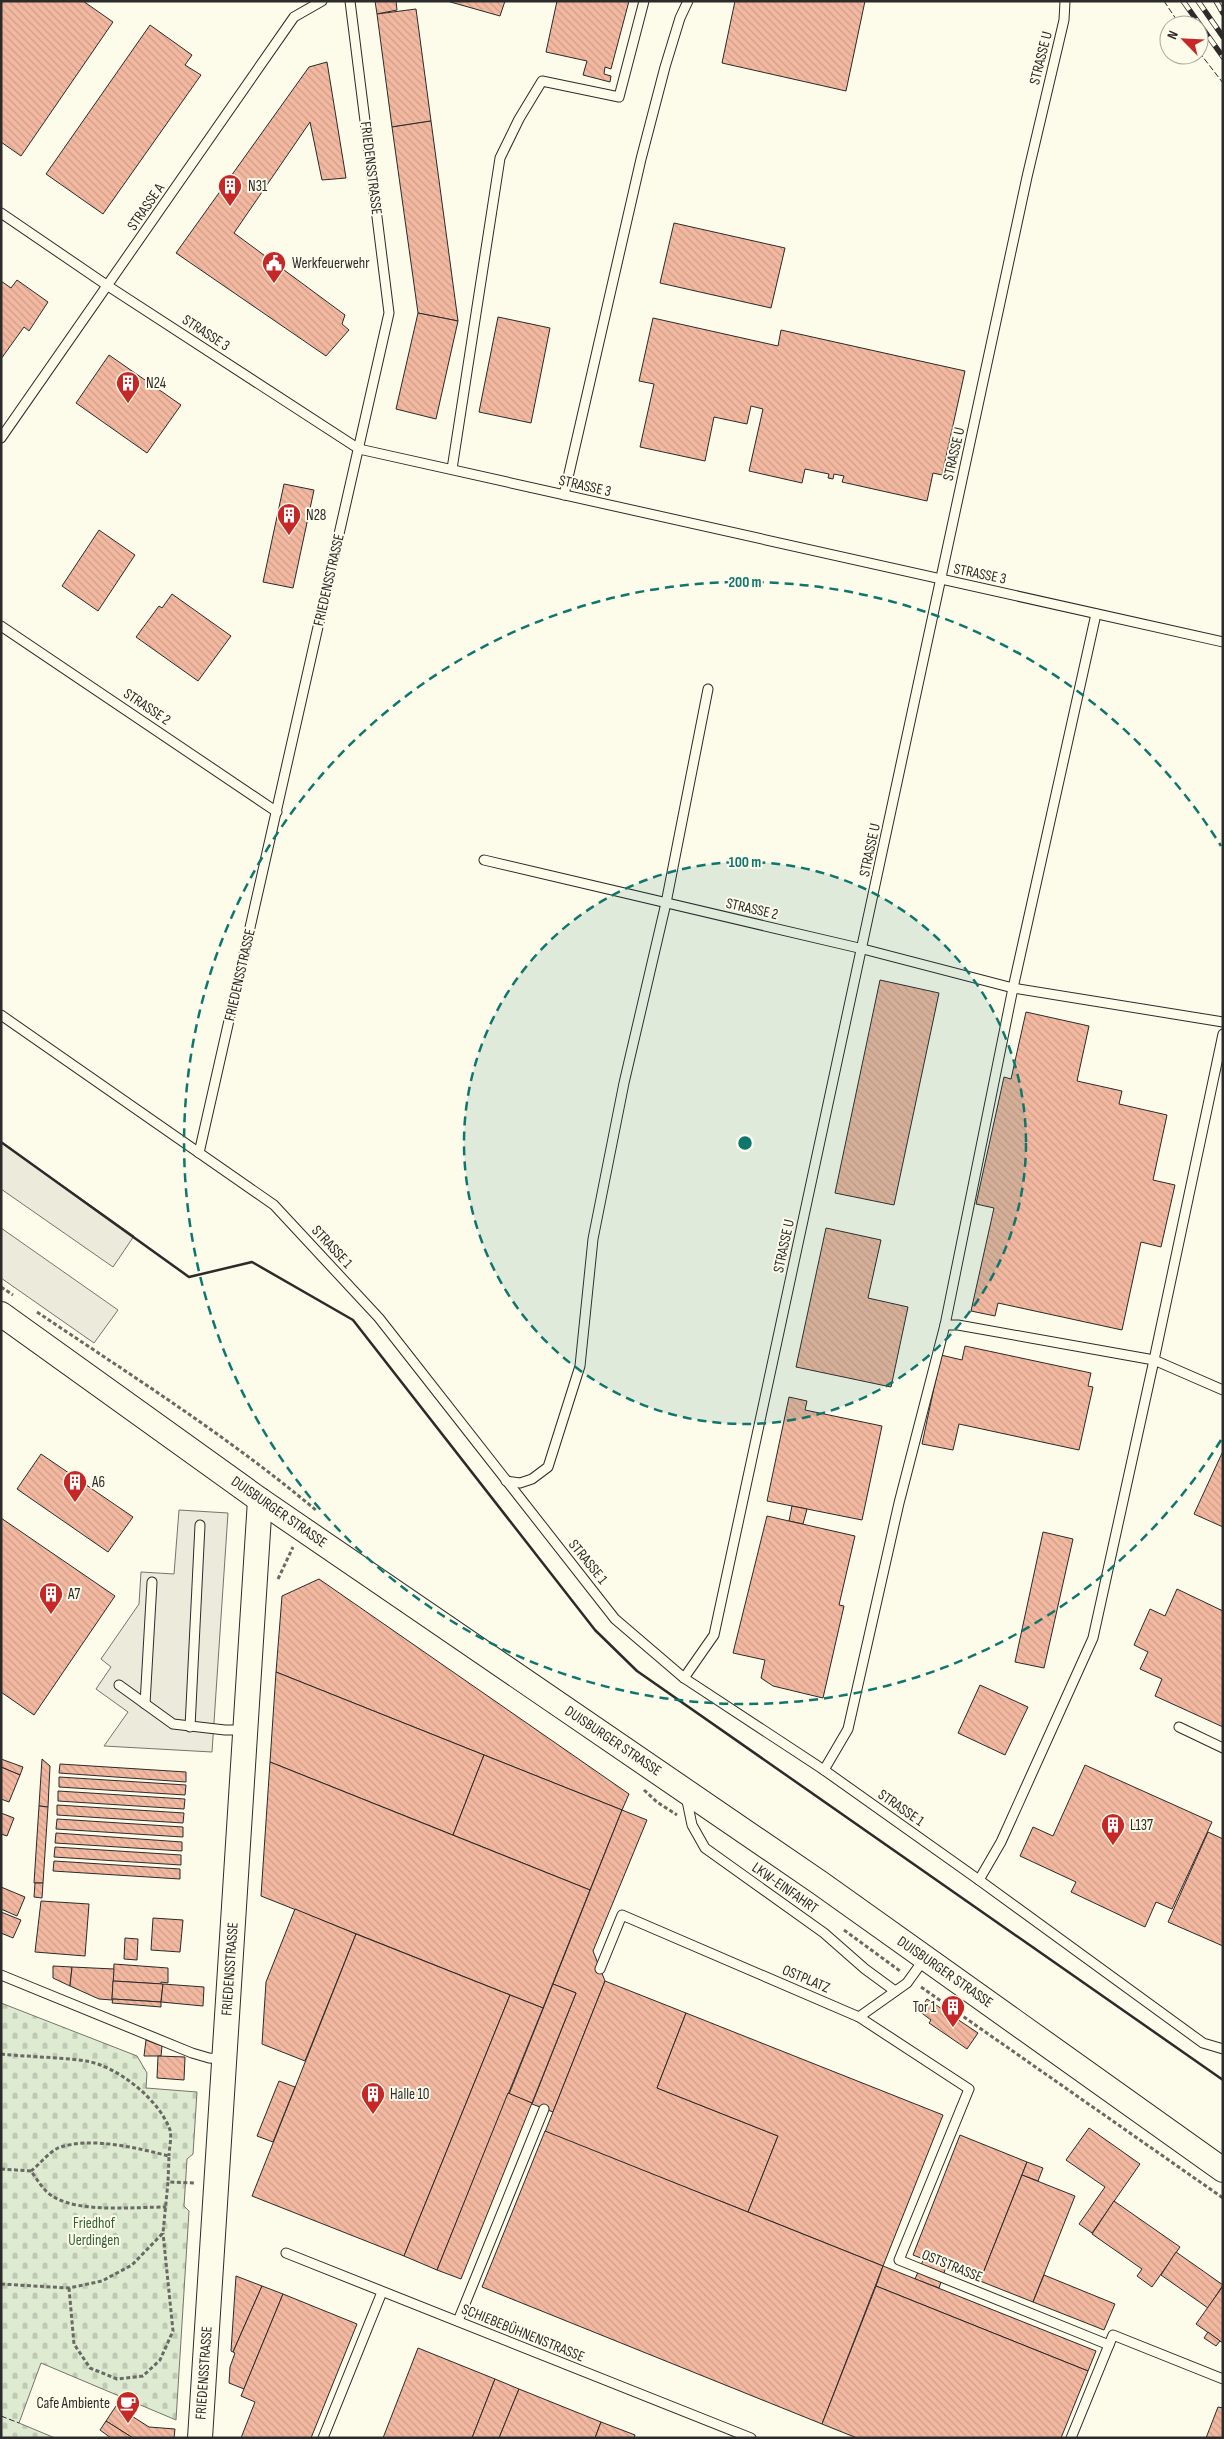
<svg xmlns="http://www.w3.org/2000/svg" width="1224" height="2439" font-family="'Sofia Sans Condensed',sans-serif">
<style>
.cemetery{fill:url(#cemetery-stones);stroke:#74746e}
.parking{fill:#eceadb;stroke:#74746e}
.building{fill:url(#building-back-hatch);stroke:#2b2b2b}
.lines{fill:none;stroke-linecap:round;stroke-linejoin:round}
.lane-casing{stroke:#2b2b2b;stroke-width:11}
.secondary-casing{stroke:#2b2b2b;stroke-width:26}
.path{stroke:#6a6964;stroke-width:3;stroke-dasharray:4 2.5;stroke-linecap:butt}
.lane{stroke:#fdfbea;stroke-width:9}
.secondary{stroke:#fdfbea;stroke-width:24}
.rail-casing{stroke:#2b2b2b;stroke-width:5.5}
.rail{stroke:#fdfbea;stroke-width:4;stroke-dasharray:11;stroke-linecap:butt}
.fence{stroke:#2b2b2b;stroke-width:1;stroke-dasharray:6 2.5;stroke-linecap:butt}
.wall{stroke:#2b2b2b;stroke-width:2.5}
.ring{fill:none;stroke:#0f766e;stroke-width:2.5;stroke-dasharray:9 6}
.labels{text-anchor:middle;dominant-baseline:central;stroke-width:4;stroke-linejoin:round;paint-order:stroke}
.street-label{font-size:15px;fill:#2b2b2b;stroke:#fdfbea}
.poi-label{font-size:15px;fill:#2b2b2b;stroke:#fdfbea;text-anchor:start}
.park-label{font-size:15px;fill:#34623c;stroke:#fdfbea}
.centre{fill:#0f766e;stroke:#fdfbea;stroke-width:2.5}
.ring-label{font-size:15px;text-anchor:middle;font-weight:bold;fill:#0f766e;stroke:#fdfbea;stroke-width:4;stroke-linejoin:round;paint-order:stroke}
</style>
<defs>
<pattern id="cemetery-stones" width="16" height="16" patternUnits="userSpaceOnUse" patternTransform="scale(1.25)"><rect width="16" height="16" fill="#deebd1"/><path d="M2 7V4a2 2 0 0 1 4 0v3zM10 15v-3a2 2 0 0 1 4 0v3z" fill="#bfcab4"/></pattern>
<pattern id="building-back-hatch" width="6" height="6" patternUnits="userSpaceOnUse" patternTransform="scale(1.25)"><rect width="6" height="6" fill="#f2b8a0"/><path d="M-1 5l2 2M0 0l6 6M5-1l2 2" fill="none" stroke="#d09e8a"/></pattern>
</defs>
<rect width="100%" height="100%" fill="#fdfbea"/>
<polygon class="cemetery" points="1,2003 137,2056 147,2073 146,2088 197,2092 193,2154 187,2159 184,2206 189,2211 176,2420 41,2363 19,2423 55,2438 1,2438"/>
<g class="parking">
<polygon points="1,1142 134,1236 113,1267 1,1189"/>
<polygon points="1,1228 118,1310 94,1343 1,1278"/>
<polygon points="179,1510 228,1513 212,1752 104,1746 128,1712 96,1689 111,1667 101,1659 139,1604 141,1572 174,1574"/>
</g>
<g class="building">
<polygon points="1,1 83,1 113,22 21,156 1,142"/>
<polygon points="375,1 396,1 397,10 377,14"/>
<polygon points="447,1 505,1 500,16"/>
<polygon points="557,1 629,1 611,69 605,67 604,74 611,76 610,82 583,75 587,61 546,52"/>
<polygon points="735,1 865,1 846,91 722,63"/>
<polygon points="416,9 431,121 392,127 377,14"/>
<polygon points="150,25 192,55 185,65 201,75 103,214 46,174"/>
<polygon points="327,62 346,178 322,180 310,122 234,233 345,315 342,324 349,330 326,356 176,253 309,67"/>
<polygon points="431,121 458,321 418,313 392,127"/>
<polygon points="674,223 785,248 771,308 660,283"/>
<polygon points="17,280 48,302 29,331 24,327 1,359 1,281 11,288"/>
<polygon points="418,313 458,321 436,419 396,409"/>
<polygon points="498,317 550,328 531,423 479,412"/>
<polygon points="653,318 778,346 781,330 965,371 942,475 933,473 927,501 842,482 844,476 834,474 833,479 828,478 829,474 805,469 802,483 749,471 763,409 751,406 747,424 714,417 705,461 640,447 654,384 639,381"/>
<polygon points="109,355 181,405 147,453 76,403"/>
<polygon points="284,484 314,490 293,588 263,582"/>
<polygon points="99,530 135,555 98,611 62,586"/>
<polygon points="172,594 231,636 198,681 136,637 159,606 162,608"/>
<polygon points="880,980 939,993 894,1205 835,1193"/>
<polygon points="1026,1012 1089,1026 1077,1081 1122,1091 1119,1104 1167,1115 1153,1180 1175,1185 1161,1247 1141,1242 1122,1330 998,1303 995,1316 971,1311 994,1208 976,1204 1004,1077 1011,1079"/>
<polygon points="826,1228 881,1240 868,1298 908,1307 891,1387 796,1367"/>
<polygon points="965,1346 1091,1373 1088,1386 1093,1387 1079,1450 959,1424 953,1450 922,1444 941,1355 962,1360"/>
<polygon points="789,1397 807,1401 805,1410 882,1426 862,1520 767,1501"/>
<polygon points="1223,1451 1223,1527 1194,1514"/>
<polygon points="41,1454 133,1517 108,1552 17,1489"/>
<polygon points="792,1506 807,1509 803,1524 789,1521"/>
<polygon points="767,1516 855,1536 839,1605 844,1606 823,1698 773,1686 761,1678 765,1660 733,1653"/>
<polygon points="1,1518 115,1596 34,1715 1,1692"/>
<polygon points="1043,1532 1073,1539 1044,1668 1015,1662"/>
<polygon points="319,1579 629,1794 622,1810 276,1672 282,1596"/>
<polygon points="1177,1589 1223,1611 1223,1727 1155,1696 1162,1679 1140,1669 1148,1652 1134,1645 1150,1609 1165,1616"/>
<polygon points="276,1672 484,1755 453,1835 270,1762"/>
<polygon points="980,1685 1028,1707 1005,1755 958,1733"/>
<polygon points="484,1755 622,1810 590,1890 453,1835"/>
<polygon points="1,1759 23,1767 20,1775 1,1767"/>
<polygon points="42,1759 50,1766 48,1807 39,1806"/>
<polygon points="270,1762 590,1890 543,2008 261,1896"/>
<polygon points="60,1764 186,1772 186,1782 59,1773"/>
<polygon points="1085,1765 1212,1822 1172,1909 1156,1902 1145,1927 1071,1892 1076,1882 1020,1856 1033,1827 1053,1836"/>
<polygon points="1,1767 20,1775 9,1802 1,1799"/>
<polygon points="59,1777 186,1785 185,1795 59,1787"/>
<polygon points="58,1791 185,1799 184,1809 58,1801"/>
<polygon points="57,1805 184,1813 183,1823 57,1815"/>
<polygon points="39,1806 48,1807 43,1883 34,1883"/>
<polygon points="622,1810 647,1820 593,1951 605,1981 553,2112 532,2104 576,1993 553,1984"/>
<polygon points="1,1813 14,1818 7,1836 1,1834"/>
<polygon points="57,1819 183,1827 183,1837 56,1829"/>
<polygon points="1208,1832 1223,1839 1223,1946 1168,1922"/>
<polygon points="56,1833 182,1842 182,1851 55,1843"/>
<polygon points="55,1847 181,1855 181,1865 54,1857"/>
<polygon points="54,1861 180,1869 180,1879 53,1871"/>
<polygon points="35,1883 43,1883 42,1898 34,1897"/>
<polygon points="1,1887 25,1897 17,1916 1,1909"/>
<polygon points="41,1901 89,1904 85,1956 35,1952"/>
<polygon points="295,1909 356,1934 305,2061 262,2044 266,1982"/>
<polygon points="1,1912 21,1920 13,1938 1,1933"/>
<polygon points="153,1918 183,1920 180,1952 151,1950"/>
<polygon points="356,1934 510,1995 404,2256 252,2196"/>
<polygon points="125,1938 138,1939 137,1960 124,1959"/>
<polygon points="114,1964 168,1968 168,1983 161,1982 161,1984 113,1981"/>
<polygon points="53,1966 72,1967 70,1986 53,1978"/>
<polygon points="72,1967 114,1969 112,2000 99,1999 70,1986"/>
<polygon points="113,1981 163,1984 161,2002 112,1999"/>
<polygon points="605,1981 686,2013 657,2088 778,2136 748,2212 545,2132"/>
<polygon points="163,1984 204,1987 203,2006 161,2002"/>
<polygon points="553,1984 576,1993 532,2103 509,2094"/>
<polygon points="510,1995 543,2008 437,2270 404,2256"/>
<polygon points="113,1999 161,2002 161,2007 112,2003"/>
<polygon points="927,1999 978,2033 967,2049 929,2023 931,2020 919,2011"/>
<polygon points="686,2013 943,2115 883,2266 748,2212 778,2136 657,2088"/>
<polygon points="146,2040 162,2046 161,2056 144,2056"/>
<polygon points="158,2056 185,2057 184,2080 157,2078"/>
<polygon points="279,2081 295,2087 273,2142 257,2136"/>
<polygon points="508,2093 532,2103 461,2279 437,2270"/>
<polygon points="1089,2128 1140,2164 1092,2233 1079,2224 1105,2187 1066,2160"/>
<polygon points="545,2131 883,2266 822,2424 482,2287"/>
<polygon points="960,2135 1027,2162 980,2281 913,2255"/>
<polygon points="1027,2162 1043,2168 1038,2181 1022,2175"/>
<polygon points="1022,2175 1075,2196 1033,2302 980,2281"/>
<polygon points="1114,2201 1180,2247 1152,2287 1137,2276 1142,2269 1092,2234"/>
<polygon points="1176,2252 1223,2285 1208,2308 1161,2275"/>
<polygon points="924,2258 946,2267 939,2288 915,2279"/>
<polygon points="883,2266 1096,2351 1088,2371 876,2286"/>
<polygon points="1044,2275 1115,2304 1104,2330 1033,2302"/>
<polygon points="236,2276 262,2286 233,2352 231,2351"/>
<polygon points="262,2286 283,2294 244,2389 229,2383 230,2367 235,2353 233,2352"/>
<polygon points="876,2286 1088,2371 1061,2438 857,2438 822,2424"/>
<polygon points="1223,2286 1223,2343 1196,2324"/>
<polygon points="283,2294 357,2324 311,2438 241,2438 255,2402 241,2396"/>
<polygon points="1208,2332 1220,2341 1216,2346 1204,2338"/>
<polygon points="418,2348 495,2379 472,2438 383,2438"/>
<polygon points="495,2379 519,2389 499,2438 472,2438"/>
<polygon points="519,2389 601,2422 595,2438 499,2438"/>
<polygon points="116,2406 149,2427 175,2429 174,2438 133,2438 106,2421"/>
<polygon points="1218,2407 1223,2408 1223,2438 1206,2438"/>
<polygon points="106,2421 133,2438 111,2438 100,2430"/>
<polygon points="601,2422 635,2435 634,2438 595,2438"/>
</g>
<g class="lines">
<g class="lane-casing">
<g id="lane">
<polyline points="1,213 108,286 359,449 1223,642"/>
<polyline points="1,438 294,17 322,1"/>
<polyline points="452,469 500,158 519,119 542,81 619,97 644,1"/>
<polyline points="564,495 641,159 665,67 680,18 688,1"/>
<polyline points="1,626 277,812"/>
<polyline points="484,860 863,949 1013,988 1096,614"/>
<polyline points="1,1015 274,1205 379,1318 615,1619 684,1678 824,1770 979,1880 1203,2043 1223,2049"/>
<polyline points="1223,1034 1154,1360 1223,1390"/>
<polyline points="199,1153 389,313 350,1"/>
<polyline points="506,1481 520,1483 532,1479 548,1467 580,1366 593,1239 624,1083 666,903 708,689"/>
<polyline points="684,1678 714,1635 1027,177 1064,20 1065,1"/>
<polyline points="119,1685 173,1724 225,1730 245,1730"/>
<polyline points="145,1704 152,1582"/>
<polyline points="190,1727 200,1525"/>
<polyline points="1179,1727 1223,1748"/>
<polyline points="824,1770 848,1729 899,1503 945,1325"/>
<polyline points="686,1796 692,1825 705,1848 824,1933 865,1969 895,1991"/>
<polyline points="979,1880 1001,1842 1093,1638 1154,1360 958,1325 945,1325 1013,988 1223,1022"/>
<polyline points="600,1969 622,1915 859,2017 969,2089 899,2260 1109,2345"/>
<polyline points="1,1975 192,2053 209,2058 223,2059"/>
<polyline points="859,2017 907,1983 925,1958"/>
<polyline points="286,2253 751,2438"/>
<polyline points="458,2321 544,2109"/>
<polyline points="323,2438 382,2292"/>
<polyline points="1071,2438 1113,2335 1223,2379"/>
</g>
</g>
<g class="secondary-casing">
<g id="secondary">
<polyline points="1,1314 260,1500 820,1883 1223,2170"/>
<polyline points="200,2438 260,1500"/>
</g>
</g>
<g class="path">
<polyline points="1,1287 13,1295"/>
<path d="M 37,1312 C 132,1376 229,1437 317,1511"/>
<polyline points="278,1579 293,1547"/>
<polyline points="644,1790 657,1802 677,1815"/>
<polyline points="844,1930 900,1971"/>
<polyline points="921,1987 1223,2198"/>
<path d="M 1,2054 C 29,2057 58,2057 86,2061 C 117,2066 159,2099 170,2130 C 172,2137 169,2149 169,2156"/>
<path d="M 1,2169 L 31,2171 C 37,2179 44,2192 54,2197 C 80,2213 135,2207 166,2207"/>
<path d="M 31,2171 C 39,2165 49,2152 58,2148 C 90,2136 137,2148 169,2156 L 168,2182"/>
<polyline points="1,2284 69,2288 102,2281 132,2265 163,2233 168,2182 195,2183"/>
<polyline points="69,2288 74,2344 90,2368 117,2379 143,2376 160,2360 173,2331 163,2233"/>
</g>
<use href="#lane" class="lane"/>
<use href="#secondary" class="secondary"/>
<g class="rail-casing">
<g id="rail">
<polyline points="1183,1 1223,57"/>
<polyline points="1198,1 1223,37"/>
<polyline points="1216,1 1223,13"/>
</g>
</g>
<use href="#rail" class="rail"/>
<g class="fence">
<polyline points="1164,1 1180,25"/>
<polyline points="1199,52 1223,83"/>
<polyline points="1,2416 19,2423"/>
</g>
<polyline class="wall" points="1,1142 189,1277 252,1262 353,1320 595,1630 637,1671 1223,2080"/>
</g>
<circle cx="745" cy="1143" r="281" fill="#0f766e" fill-opacity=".12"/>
<g class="ring">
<circle cx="745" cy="1143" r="281"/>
<path d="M1221 1440A561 561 0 1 1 1221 846"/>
</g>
<defs>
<g id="building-pin" transform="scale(1.25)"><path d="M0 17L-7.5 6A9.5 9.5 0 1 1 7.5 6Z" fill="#c62828" stroke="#fdfbea"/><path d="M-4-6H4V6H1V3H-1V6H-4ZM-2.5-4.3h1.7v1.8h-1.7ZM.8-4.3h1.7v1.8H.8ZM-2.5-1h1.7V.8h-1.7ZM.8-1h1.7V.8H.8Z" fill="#fff"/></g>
<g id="civic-pin" transform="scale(1.25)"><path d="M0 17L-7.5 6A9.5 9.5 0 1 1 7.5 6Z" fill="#c62828" stroke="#fdfbea"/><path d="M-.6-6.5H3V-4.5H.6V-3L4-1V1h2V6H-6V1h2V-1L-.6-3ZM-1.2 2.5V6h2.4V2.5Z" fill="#fff"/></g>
<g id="cafe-pin" transform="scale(1.25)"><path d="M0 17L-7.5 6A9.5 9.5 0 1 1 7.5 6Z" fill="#c62828" stroke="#fdfbea"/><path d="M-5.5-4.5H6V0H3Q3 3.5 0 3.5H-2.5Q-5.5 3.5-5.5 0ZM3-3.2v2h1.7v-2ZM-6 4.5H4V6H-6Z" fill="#fff"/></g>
</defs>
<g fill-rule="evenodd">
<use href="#building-pin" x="230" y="186"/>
<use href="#civic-pin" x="274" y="263"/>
<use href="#building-pin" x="128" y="383"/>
<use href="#building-pin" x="289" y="515"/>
<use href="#building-pin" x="75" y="1482"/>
<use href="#building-pin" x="51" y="1594"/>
<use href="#building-pin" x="1113" y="1825"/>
<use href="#building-pin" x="953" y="2007"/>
<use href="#building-pin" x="373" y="2094"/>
<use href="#cafe-pin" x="128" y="2403"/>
</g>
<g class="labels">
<g class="street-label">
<text transform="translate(1041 58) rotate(-76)">STRASSE U</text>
<text transform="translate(371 168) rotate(83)">FRIEDENSSTRASSE</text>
<text transform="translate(146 207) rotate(-55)">STRASSE A</text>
<text transform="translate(206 333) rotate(33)">STRASSE 3</text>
<text transform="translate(954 454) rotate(-77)">STRASSE U</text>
<text transform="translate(585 486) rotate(13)">STRASSE 3</text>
<text transform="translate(980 574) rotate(12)">STRASSE 3</text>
<text transform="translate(329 580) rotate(-77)">FRIEDENSSTRASSE</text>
<text transform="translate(147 707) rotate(34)">STRASSE 2</text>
<text transform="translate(870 850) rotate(-78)">STRASSE U</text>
<text transform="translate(752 909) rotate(13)">STRASSE 2</text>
<text transform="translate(240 975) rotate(-77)">FRIEDENSSTRASSE</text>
<text transform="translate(784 1246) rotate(-78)">STRASSE U</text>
<text transform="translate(332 1247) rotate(47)">STRASSE 1</text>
<text transform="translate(279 1512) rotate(35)">DUISBURGER STRASSE</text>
<text transform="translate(588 1562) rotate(51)">STRASSE 1</text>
<text transform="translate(613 1741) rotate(34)">DUISBURGER STRASSE</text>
<text transform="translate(901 1808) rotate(35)">STRASSE 1</text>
<text transform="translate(785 1888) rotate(35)">LKW-EINFAHRT</text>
<text transform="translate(230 1969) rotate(-86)">FRIEDENSSTRASSE</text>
<text transform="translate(945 1972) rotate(35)">DUISBURGER STRASSE</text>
<text transform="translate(806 1979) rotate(23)">OSTPLATZ</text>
<text transform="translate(952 2266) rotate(22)">OSTSTRASSE</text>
<text transform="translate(523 2333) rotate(22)">SCHIEBEBÜHNENSTRASSE</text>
<text transform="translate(204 2373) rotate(-86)">FRIEDENSSTRASSE</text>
</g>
<g class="poi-label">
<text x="248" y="186">N31</text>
<text x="292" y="263">Werkfeuerwehr</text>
<text x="146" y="383">N24</text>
<text x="306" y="515">N28</text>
<text x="92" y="1482">A6</text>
<text x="68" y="1594">A7</text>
<text x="1130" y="1825">L137</text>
<text x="936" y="2007" text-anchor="end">Tor 1</text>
<text x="390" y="2094">Halle 10</text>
<text x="110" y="2403" text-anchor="end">Cafe Ambiente</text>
</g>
<g class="park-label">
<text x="94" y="2223">Friedhof<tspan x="94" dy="17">Uerdingen</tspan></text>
</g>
</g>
<circle cx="745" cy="1143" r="8" class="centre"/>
<g class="ring-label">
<text x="745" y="587">200 m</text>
<text x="745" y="867">100 m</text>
</g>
<rect width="1224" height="2439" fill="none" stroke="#2b2b2b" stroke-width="5"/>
<g transform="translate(1184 40) rotate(294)"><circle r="24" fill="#fdfbea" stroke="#a9a89e"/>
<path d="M0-4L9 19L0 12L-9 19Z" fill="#c62828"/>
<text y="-8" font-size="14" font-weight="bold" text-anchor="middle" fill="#2b2b2b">N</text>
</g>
</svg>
